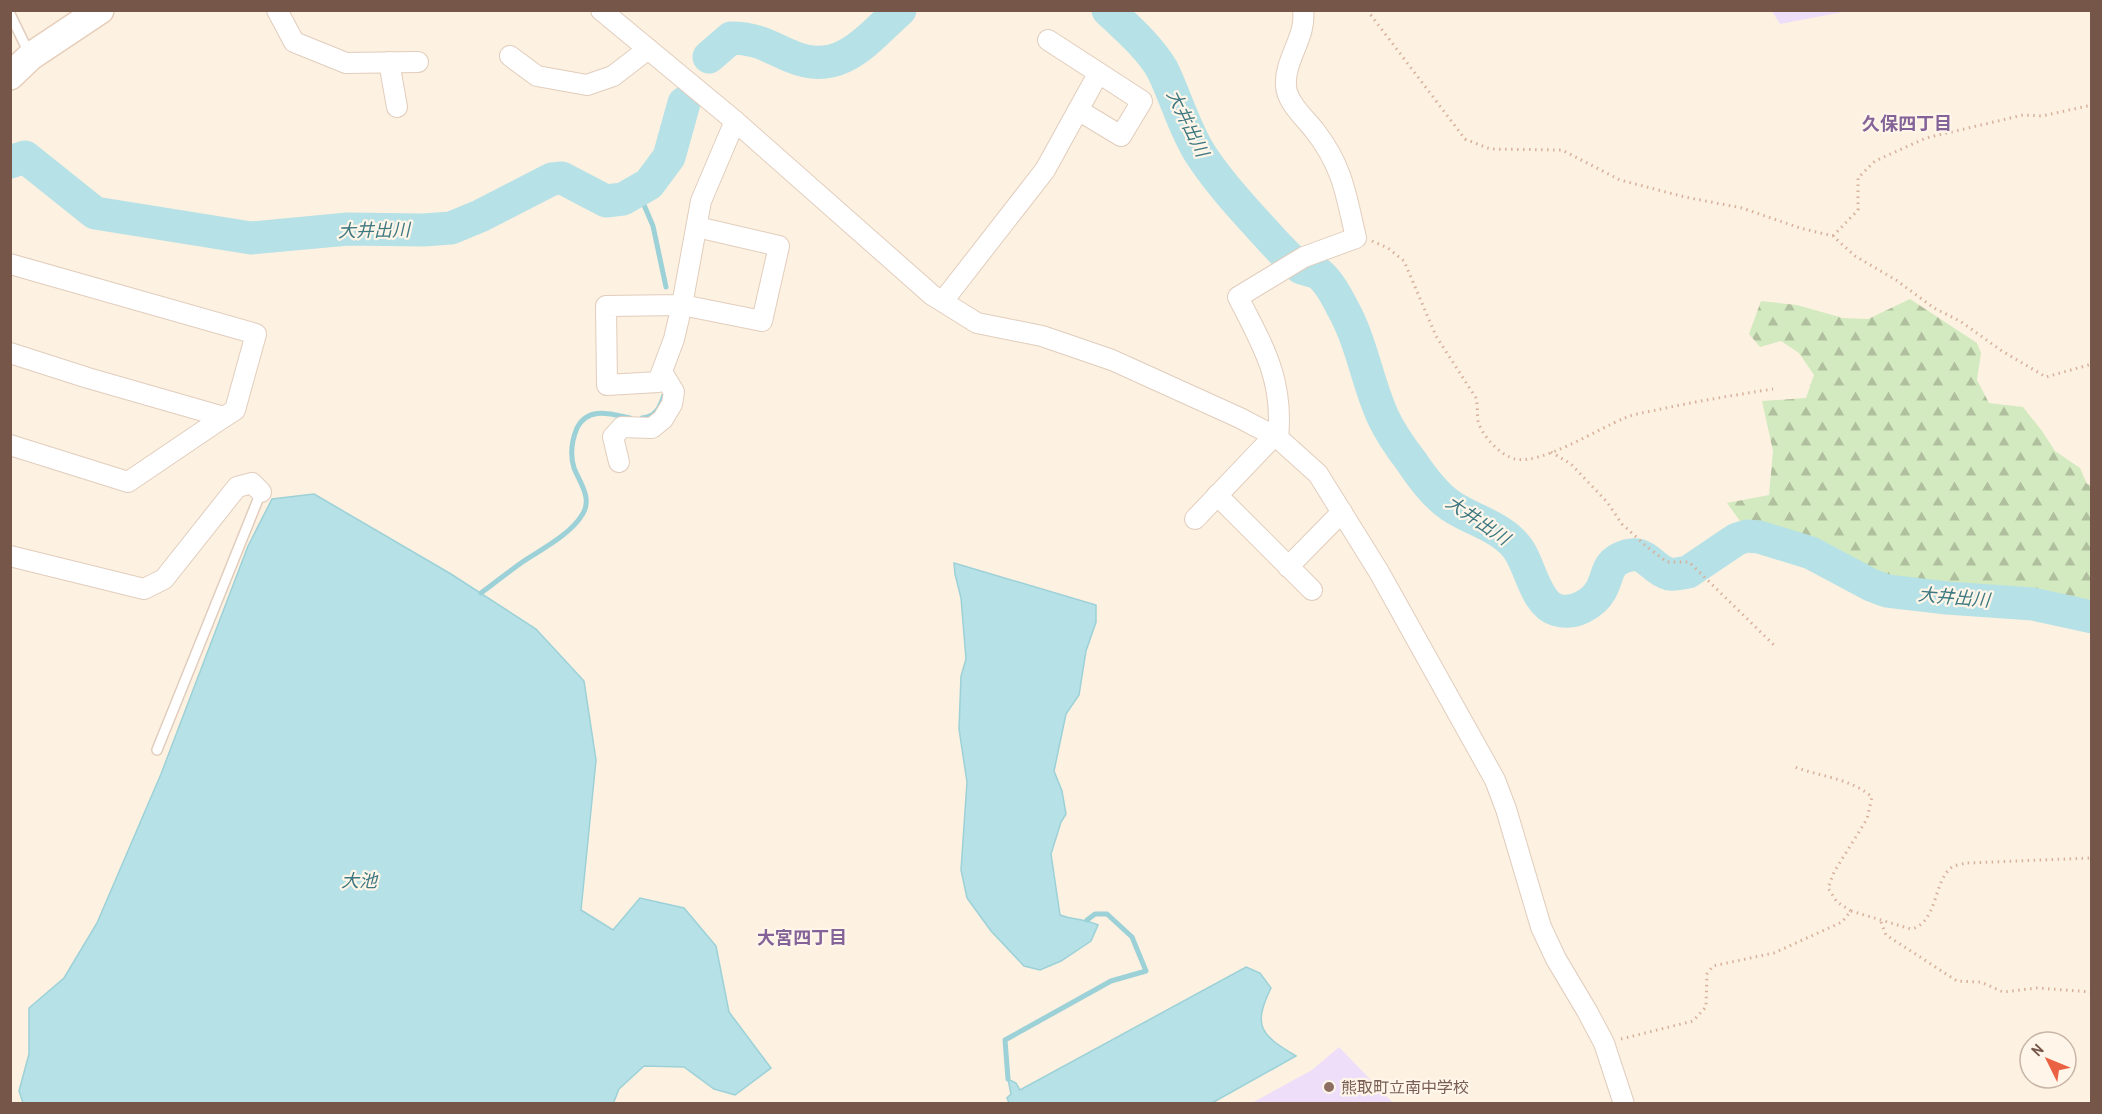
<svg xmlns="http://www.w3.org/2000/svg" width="2102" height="1114" font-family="'Archivo Narrow','Noto Sans JP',sans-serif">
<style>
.education{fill:#eedef9}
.forest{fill:url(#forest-firs)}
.water{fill:#b6e1e6;stroke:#9cd1d8;stroke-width:1.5}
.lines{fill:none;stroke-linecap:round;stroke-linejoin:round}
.stream{stroke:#9cd1d8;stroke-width:5}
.river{stroke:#b6e1e6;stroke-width:33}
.lane-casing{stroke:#e1cdbd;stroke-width:12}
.street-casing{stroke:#e1cdbd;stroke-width:22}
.secondary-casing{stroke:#e6cebb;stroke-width:30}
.path{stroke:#d7b19c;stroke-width:3;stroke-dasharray:1.5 4.5;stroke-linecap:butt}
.lane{stroke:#fff;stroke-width:9}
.street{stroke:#fff;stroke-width:20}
.secondary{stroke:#fff;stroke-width:27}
.education-dot{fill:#8d6e63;stroke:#fff5e8;stroke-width:2}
.labels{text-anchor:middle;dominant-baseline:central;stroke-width:4.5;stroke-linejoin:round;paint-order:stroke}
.education-label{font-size:16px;fill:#785e54;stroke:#fff5e8;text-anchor:start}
.water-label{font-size:18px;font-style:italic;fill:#3e7982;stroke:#fff5e8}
.neighbourhood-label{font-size:18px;font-weight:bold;fill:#846398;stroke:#fff5e8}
</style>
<defs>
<pattern id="forest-firs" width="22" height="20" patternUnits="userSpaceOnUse" patternTransform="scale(1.5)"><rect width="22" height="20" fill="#d3eac0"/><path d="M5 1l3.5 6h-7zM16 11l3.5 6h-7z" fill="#b0c09e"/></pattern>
</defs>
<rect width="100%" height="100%" fill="#fdf1e1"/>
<g class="education">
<polygon points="1772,11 1848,11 1780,24"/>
<polygon points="1339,1047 1393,1103 1252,1103 1312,1070"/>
</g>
<polygon class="forest" points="1910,299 1977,343 1981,353 1977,380 1989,403 2023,407 2042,431 2055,451 2080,468 2087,484 2091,485 2091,610 2033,597 1888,584 1811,541 1740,521 1727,503 1769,495 1773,451 1762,401 1806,398 1814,375 1799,353 1781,341 1760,347 1749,334 1761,301 1797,305 1843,318 1868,319"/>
<g class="water">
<polygon points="314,494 451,574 536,629 584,681 596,760 581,910 613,930 640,898 684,908 716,946 729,1012 771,1068 735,1095 714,1089 684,1067 644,1066 619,1089 613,1104 23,1103 19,1091 29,1054 29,1008 64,978 97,923 161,774 248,546 272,499"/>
<path d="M 954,563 L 1096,605 L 1096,622 L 1086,651 L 1079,695 L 1066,714 L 1054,771 L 1062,791 L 1066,814 L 1061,822 L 1051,854 L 1060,915 C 1073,920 1086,919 1098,925 L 1091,941 L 1061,961 L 1040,970 L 1024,966 L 991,931 L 967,898 L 961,870 L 967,782 L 959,729 L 961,676 L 966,659 L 961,598 L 955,574 Z"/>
<path d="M 1246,967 L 1260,973 L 1271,988 C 1252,1027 1261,1035 1296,1056 L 1212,1103 L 1009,1103 L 1007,1098 L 1011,1094 L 1008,1079 L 1016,1083 L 1020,1090 Z"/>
</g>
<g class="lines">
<g class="stream">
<polyline points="638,191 653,226 666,287"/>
<path d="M 642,418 C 656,417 660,407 664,395"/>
<path d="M 481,593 C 494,583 507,573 521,563 C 540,550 570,535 582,515 C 593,499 580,483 574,468 C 570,455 572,440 577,428 C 588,406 611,414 630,418"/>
<polyline points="1008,1079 1005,1040 1111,981 1146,971 1132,937 1107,914 1095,914 1087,920"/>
</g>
<g class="river">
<path d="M 1108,10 C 1127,28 1149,47 1162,69 C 1176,97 1184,129 1201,155 C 1220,184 1246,212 1270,238 C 1279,248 1289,259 1300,267 C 1305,270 1312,270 1318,273 C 1328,280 1337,297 1342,307 C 1362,342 1367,382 1383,417 C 1390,432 1401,448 1411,461 C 1421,476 1436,496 1451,506 C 1472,520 1499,526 1515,545 C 1530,561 1534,604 1557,610 C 1574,615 1593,604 1601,590 C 1608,578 1606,566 1619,559 C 1646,545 1650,569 1669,574 C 1675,575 1682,573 1688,572 L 1737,539 L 1747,536 L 1759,537 L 1811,553 L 1871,585 L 1887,591 L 1947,598 L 2033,604 L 2092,617"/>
<path d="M 709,57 L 731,38 C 757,38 769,47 793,57 C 841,77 868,38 900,10"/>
<polyline points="10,162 25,157 95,213 251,238 348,229 423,230 451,228 480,216 552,179 562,178 606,201 623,199 649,184 669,157 684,103"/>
</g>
<g class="lane-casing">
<g id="lane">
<polyline points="10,14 29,53"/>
<polyline points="157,750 261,492"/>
</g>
</g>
<g class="street-casing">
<g id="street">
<polyline points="277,10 294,42 346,63 418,62"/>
<polyline points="601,10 735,121 932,295 977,323 1042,336 1112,360 1240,418 1278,438 1318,474 1379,572 1495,780 1506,809 1541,927 1556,959 1587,1011 1604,1043 1624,1104"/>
<polyline points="1048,40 1142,101 1121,136 1078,110"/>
<polyline points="510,56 537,76 587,85 613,76 648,49"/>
<polyline points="389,62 397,107"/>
<polyline points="697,227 779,246 762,321 682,305 606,306 607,385 658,382 674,339 682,305 701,201 735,121"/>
<polyline points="10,264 256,334 235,410 224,417 88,378 10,353"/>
<polyline points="943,301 1045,170 1098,74"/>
<path d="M 1278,438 C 1284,380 1263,346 1238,297 L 1304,257 L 1356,238 C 1346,195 1343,167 1315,131 C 1305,118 1287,103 1286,86 C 1284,59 1307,37 1303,10"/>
<polyline points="10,445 128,482 224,417"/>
<polyline points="619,462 613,437 622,427 652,428 663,419 672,404 674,392 662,372"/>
<polyline points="1217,495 1312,590"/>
<polyline points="1195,519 1274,436"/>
<polyline points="10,556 144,589 164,579 237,487 252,483 261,492"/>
<polyline points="1288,567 1342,512"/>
</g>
</g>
<g class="secondary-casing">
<polyline id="secondary" points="10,76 31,56 100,10"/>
</g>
<g class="path">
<polyline points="1367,10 1465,139 1490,149 1562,150 1620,180 1685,197 1742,208 1800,228 1833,236 1855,256 1896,280 1934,308 1960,321 2002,351 2046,377 2092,364"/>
<polyline points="1833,236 1858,210 1858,178 1875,161 1926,138 2023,115 2042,116 2092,105"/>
<path d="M 1372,241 L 1388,248 L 1404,261 L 1436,336 L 1476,398 C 1478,406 1477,413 1478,421 C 1482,436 1500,455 1515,459 C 1542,465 1599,428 1625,418 C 1636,413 1649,412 1661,409 C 1698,401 1735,395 1773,389"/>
<polyline points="1551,452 1571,464 1607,502 1622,524 1646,546 1667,562 1689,562 1776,647"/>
<path d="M 1851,911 L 1911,929 C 1938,923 1933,881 1952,867 C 1956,865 1962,864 1966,863 L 2092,858"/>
<polyline points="1881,922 1886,935 1957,981 1981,982 2003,992 2037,988 2092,992"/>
<path d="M 1621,1039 L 1693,1021 L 1706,1007 L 1707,974 L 1713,966 L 1774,953 L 1842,922 L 1851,911 L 1837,902 L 1828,888 L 1834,872 L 1867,819 L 1872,797 C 1850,778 1821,777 1795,767"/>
</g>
<use href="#lane" class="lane"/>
<use href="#street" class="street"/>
<use href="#secondary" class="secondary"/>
</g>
<circle class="education-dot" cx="1329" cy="1087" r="6"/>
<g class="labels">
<g class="education-label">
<text x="1341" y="1087">熊取町立南中学校</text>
</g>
<g class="water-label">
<text transform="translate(1188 123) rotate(64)">大井出川</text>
<text transform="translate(374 230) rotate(-1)">大井出川</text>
<text transform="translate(1478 520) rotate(34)">大井出川</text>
<text transform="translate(1954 597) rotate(5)">大井出川</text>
<text x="359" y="880">大池</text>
</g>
<g class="neighbourhood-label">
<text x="1907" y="123">久保四丁目</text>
<text x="802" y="937">大宮四丁目</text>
</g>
</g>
<rect width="2102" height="1114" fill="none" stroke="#755648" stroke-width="24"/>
<g transform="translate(2048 1060) rotate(313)"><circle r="28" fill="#fff5e8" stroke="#c8b5a8" stroke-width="1.5"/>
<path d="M0-4.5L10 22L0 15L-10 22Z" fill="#ea6243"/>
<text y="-9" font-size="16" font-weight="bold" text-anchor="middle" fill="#755648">N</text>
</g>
</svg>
